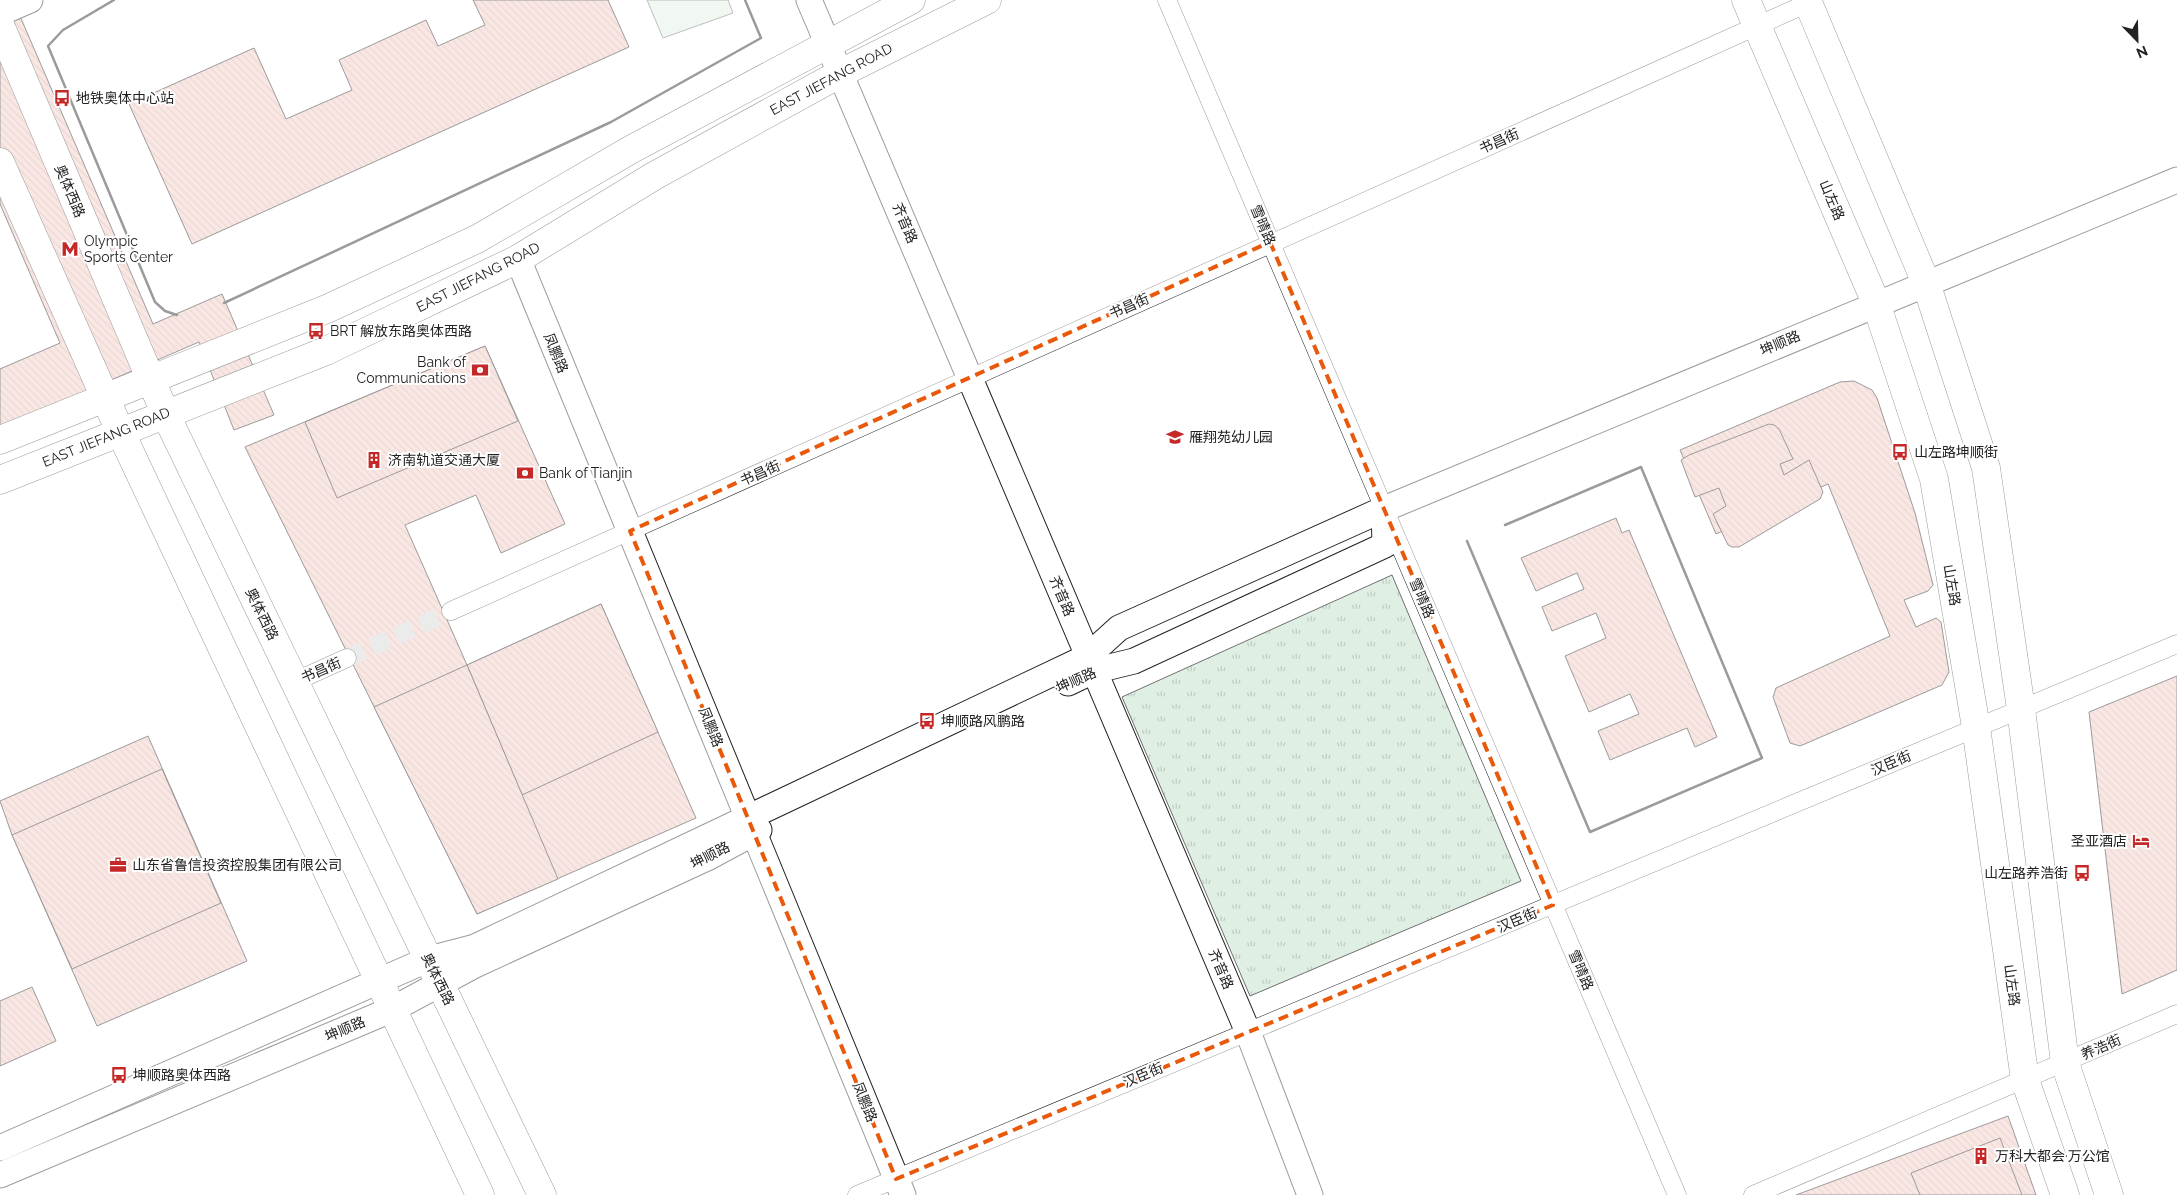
<svg xmlns="http://www.w3.org/2000/svg" width="2177" height="1195" font-family="Raleway,'Noto Sans SC',sans-serif">
<style>
.park{fill:url(#park-tufts);stroke:#6f6f6f}
.pitch{fill:#e0efe3;stroke:#6f6f6f}
.building{fill:url(#building-back-hatch);stroke:#222}
.lines{fill:none;stroke-linecap:round;stroke-linejoin:round}
.street-tunnel{stroke:#d3d3d3;stroke-width:18;stroke-dasharray:18 9;stroke-linecap:butt}
.street-casing{stroke:#222;stroke-width:19}
.secondary-casing{stroke:#222;stroke-width:27}
.primary-casing{stroke:#222;stroke-width:29}
.street{stroke:#fff;stroke-width:18}
.secondary{stroke:#fff;stroke-width:25}
.primary{stroke:#fff;stroke-width:28}
.wall{stroke:#222;stroke-width:2.5}
.marked{fill:none;stroke:#e8590c;stroke-width:4;stroke-dasharray:10 6;stroke-linejoin:round}
.labels{text-anchor:middle;dominant-baseline:central;stroke-width:4;stroke-linejoin:round;paint-order:stroke}
.street-label{font-size:14px;fill:#222;stroke:#fff}
.poi-label{font-size:14px;fill:#222;stroke:#fff;text-anchor:start}
</style>
<defs>
<pattern id="park-tufts" width="24" height="20" patternUnits="userSpaceOnUse" patternTransform="scale(1.25)"><rect width="24" height="20" fill="#e0efe3"/><path d="M3 7l-1-3M5 7V3M7 7l1-3M15 17l-1-3M17 17v-4M19 17l1-3" fill="none" stroke="#c0cdc2"/></pattern>
<pattern id="building-back-hatch" width="6" height="6" patternUnits="userSpaceOnUse" patternTransform="scale(1.25)"><rect width="6" height="6" fill="#f3c9c0"/><path d="M-1 5l2 2M0 0l6 6M5-1l2 2" fill="none" stroke="#d0aca5"/></pattern>
</defs>
<rect width="100%" height="100%" fill="#fff"/>
<polygon class="park" points="1392,575 1521,881 1250,996 1122,697"/>
<polygon class="pitch" points="647,0 728,0 733,13 663,38"/>
<g class="building">
<polygon points="0,0 13,0 153,324 222,294 274,415 234,430 199,342 0,428 0,369 60,343 0,204"/>
<polygon points="473,0 608,0 629,47 192,244 129,104 254,48 286,119 352,90 339,60 426,20 438,46 485,25"/>
<polygon points="485,346 565,524 501,553 476,495 405,525 467,665 601,604 696,818 477,914 245,447"/>
<polygon points="485,346 518,421 337,498 305,422"/>
<polygon points="1854,381 1872,390 1877,398 1915,513 1933,585 1928,591 1904,600 1916,627 1936,618 1941,622 1949,672 1942,685 1800,746 1790,743 1773,697 1776,688 1890,636 1828,484 1716,534 1680,450 1840,382"/>
<polygon points="1769,424 1774,425 1779,429 1793,459 1780,464 1784,475 1809,460 1823,492 1820,499 1739,547 1732,547 1728,545 1713,514 1726,506 1719,488 1695,497 1681,460 1689,455"/>
<polygon points="1616,518 1622,533 1629,530 1717,737 1695,747 1687,728 1610,760 1598,731 1639,714 1630,694 1589,712 1565,656 1606,638 1596,613 1552,631 1542,607 1584,589 1577,573 1536,591 1521,558"/>
<polygon points="601,604 658,732 522,795 467,665"/>
<polygon points="467,665 558,879 477,914 374,707"/>
<polygon points="2177,676 2177,970 2122,994 2089,712"/>
<polygon points="148,736 247,961 97,1026 12,835 0,801"/>
<polygon points="162,769 221,903 72,969 12,835"/>
<polygon points="32,987 56,1041 0,1066 0,1001"/>
<polygon points="2008,1116 2036,1195 1796,1195"/>
<polygon points="2000,1138 2022,1195 1920,1195 1911,1173"/>
</g>
<g class="lines">
<polyline class="street-tunnel" points="347,658 451,611"/>
<g class="street-casing">
<g id="street">
<polyline points="1167,0 1677,1195"/>
<polyline points="451,611 1808,3"/>
<polyline points="294,682 347,658"/>
<polyline points="857,1195 2177,644"/>
<polyline points="1753,1195 2177,1014"/>
</g>
</g>
<g class="secondary-casing">
<g id="secondary">
<polyline points="809,0 1248,1032 1310,1195"/>
<polyline points="0,13 30,0"/>
<polyline points="518,259 903,1195"/>
<polyline points="1068,683 1093,671 1134,661 1385,545 1384,509"/>
<polyline points="0,1148 429,959 475,947 1087,657 1119,628 1384,509 2177,180"/>
<polyline points="0,1175 393,1009 473,966 707,858 759,830"/>
</g>
</g>
<g class="primary-casing">
<g id="primary">
<polyline points="1746,0 1876,303 1934,479 1976,727 2025,1080 2065,1195"/>
<polyline points="1807,0 1926,283 1986,468 2021,709 2065,1063 2109,1195"/>
<polyline points="0,25 165,413 542,1195"/>
<polyline points="0,162 120,431 480,1195"/>
<polyline points="0,440 329,308 477,239 632,149 911,0"/>
<polyline points="0,480 326,351 518,259 654,176 841,73 987,0"/>
</g>
</g>
<use href="#street" class="street"/>
<use href="#secondary" class="secondary"/>
<use href="#primary" class="primary"/>
<g class="wall">
<polyline points="114,0 63,30 48,46 155,302 165,311 177,315"/>
<polyline points="224,303 611,122 761,38 745,0"/>
<polyline points="1467,541 1590,832 1762,758 1641,467 1505,525"/>
</g>
</g>
<path d="M0 0H2177V1195H0ZM 1270,242 L 1553,905 L 896,1179 L 630,531 Z" fill="#fff" fill-opacity=".55" fill-rule="evenodd"/>
<path class="marked" d="M 1270,242 L 1553,905 L 896,1179 L 630,531 Z"/>
<defs>
<g id="bus-bare" transform="scale(1.35)"><path d="M-5-6H5V4H4V6H2V4H-2V6H-4V4H-5ZM-3.5-4V0h7V-4ZM-3.5 1.2v1.5H-2V1.2ZM2 1.2v1.5H3.5V1.2Z" fill="#c62828" stroke="#fff" stroke-width="2.5" paint-order="stroke"/></g>
<g id="metro-bare" transform="scale(1.35)"><path d="M-5.5 5V-5H-3L0 0L3-5H5.5V5H3V-.5L0 4L-3-.5V5Z" fill="#c62828" stroke="#fff" stroke-width="2.5" paint-order="stroke"/></g>
<g id="bank-bare" transform="scale(1.35)"><path d="M-6-4H6V4H-6ZM0-2.3a2.3 2.3 0 1 0 0 4.6a2.3 2.3 0 1 0 0-4.6Z" fill="#c62828" stroke="#fff" stroke-width="2.5" paint-order="stroke"/></g>
<g id="school-bare" transform="scale(1.35)"><path d="M0-5L7-2L0 1L-7-2ZM-4 1L0 2.5L4 1V4Q0 6-4 4Z" fill="#c62828" stroke="#fff" stroke-width="2.5" paint-order="stroke"/></g>
<g id="building-bare" transform="scale(1.35)"><path d="M-4-6H4V6H1V3H-1V6H-4ZM-2.5-4.3h1.7v1.8h-1.7ZM.8-4.3h1.7v1.8H.8ZM-2.5-1h1.7V.8h-1.7ZM.8-1h1.7V.8H.8Z" fill="#c62828" stroke="#fff" stroke-width="2.5" paint-order="stroke"/></g>
<g id="hotel-bare" transform="scale(1.35)"><path d="M-6-4.5h1.5V1H6V5H4.5V3h-9V5H-6ZM-4 0a1.8 1.8 0 1 1 3.6 0ZM.5 0V-2.5h3Q6-2.5 6 0Z" fill="#c62828" stroke="#fff" stroke-width="2.5" paint-order="stroke"/></g>
<g id="office-bare" transform="scale(1.35)"><path d="M-6-3h4V-5.5h4V-3h4V5H-6ZM-1-4.5V-3h2v-1.5ZM-6 0V1H6V0Z" fill="#c62828" stroke="#fff" stroke-width="2.5" paint-order="stroke"/></g>
</defs>
<g fill-rule="evenodd">
<use href="#bus-bare" x="62" y="98"/>
<use href="#metro-bare" x="70" y="249"/>
<use href="#bus-bare" x="316" y="331"/>
<use href="#bank-bare" x="480" y="370"/>
<use href="#school-bare" x="1175" y="437"/>
<use href="#bus-bare" x="1900" y="452"/>
<use href="#building-bare" x="374" y="460"/>
<use href="#bank-bare" x="525" y="473"/>
<use href="#bus-bare" x="927" y="721"/>
<use href="#hotel-bare" x="2141" y="841"/>
<use href="#office-bare" x="118" y="865"/>
<use href="#bus-bare" x="2082" y="873"/>
<use href="#bus-bare" x="119" y="1075"/>
<use href="#building-bare" x="1981" y="1156"/>
</g>
<g class="labels">
<g class="street-label">
<text transform="translate(831 79) rotate(-28)">EAST JIEFANG ROAD</text>
<text transform="translate(1499 141) rotate(-24)">书昌街</text>
<text transform="translate(70 191) rotate(67)">奥体西路</text>
<text transform="translate(1832 200) rotate(67)">山左路</text>
<text transform="translate(905 223) rotate(67)">齐音路</text>
<text transform="translate(1263 225) rotate(67)">雪晴路</text>
<text transform="translate(478 277) rotate(-27)">EAST JIEFANG ROAD</text>
<text transform="translate(1129 306) rotate(-24)">书昌街</text>
<text transform="translate(1780 343) rotate(-23)">坤顺路</text>
<text transform="translate(556 353) rotate(68)">凤鹏路</text>
<text transform="translate(106 437) rotate(-22)">EAST JIEFANG ROAD</text>
<text transform="translate(760 473) rotate(-24)">书昌街</text>
<text transform="translate(1952 585) rotate(80)">山左路</text>
<text transform="translate(1062 596) rotate(67)">齐音路</text>
<text transform="translate(1422 598) rotate(67)">雪晴路</text>
<text transform="translate(262 614) rotate(64)">奥体西路</text>
<text transform="translate(321 670) rotate(-24)">书昌街</text>
<text transform="translate(1076 680) rotate(-24)">坤顺路</text>
<text transform="translate(711 727) rotate(68)">凤鹏路</text>
<text transform="translate(1891 763) rotate(-23)">汉臣街</text>
<text transform="translate(710 855) rotate(-27)">坤顺路</text>
<text transform="translate(1517 920) rotate(-23)">汉臣街</text>
<text transform="translate(1221 969) rotate(67)">齐音路</text>
<text transform="translate(1581 970) rotate(67)">雪晴路</text>
<text transform="translate(438 979) rotate(64)">奥体西路</text>
<text transform="translate(2012 985) rotate(82)">山左路</text>
<text transform="translate(345 1029) rotate(-23)">坤顺路</text>
<text transform="translate(2101 1047) rotate(-24)">养浩街</text>
<text transform="translate(1143 1075) rotate(-23)">汉臣街</text>
<text transform="translate(865 1102) rotate(68)">凤鹏路</text>
</g>
<g class="poi-label">
<text x="76" y="98">地铁奥体中心站</text>
<text x="84" y="241">Olympic<tspan x="84" dy="16">Sports Center</tspan></text>
<text x="330" y="331">BRT 解放东路奥体西路</text>
<text x="466" y="362" text-anchor="end">Bank of<tspan x="466" dy="16">Communications</tspan></text>
<text x="1189" y="437">雁翔苑幼儿园</text>
<text x="1914" y="452">山左路坤顺街</text>
<text x="388" y="460">济南轨道交通大厦</text>
<text x="539" y="473">Bank of Tianjin</text>
<text x="941" y="721">坤顺路风鹏路</text>
<text x="2127" y="841" text-anchor="end">圣亚酒店</text>
<text x="132" y="865">山东省鲁信投资控股集团有限公司</text>
<text x="2068" y="873" text-anchor="end">山左路养浩街</text>
<text x="133" y="1075">坤顺路奥体西路</text>
<text x="1995" y="1156">万科大都会·万公馆</text>
</g>
</g>
<g transform="translate(2137 40) rotate(157)" stroke="#ffffff" stroke-width="4" paint-order="stroke">
<path d="M0-4L9 19L0 12L-9 19Z" fill="#222222"/>
<text y="-8" font-size="14" font-weight="bold" text-anchor="middle" fill="#222222">N</text>
</g>
</svg>
